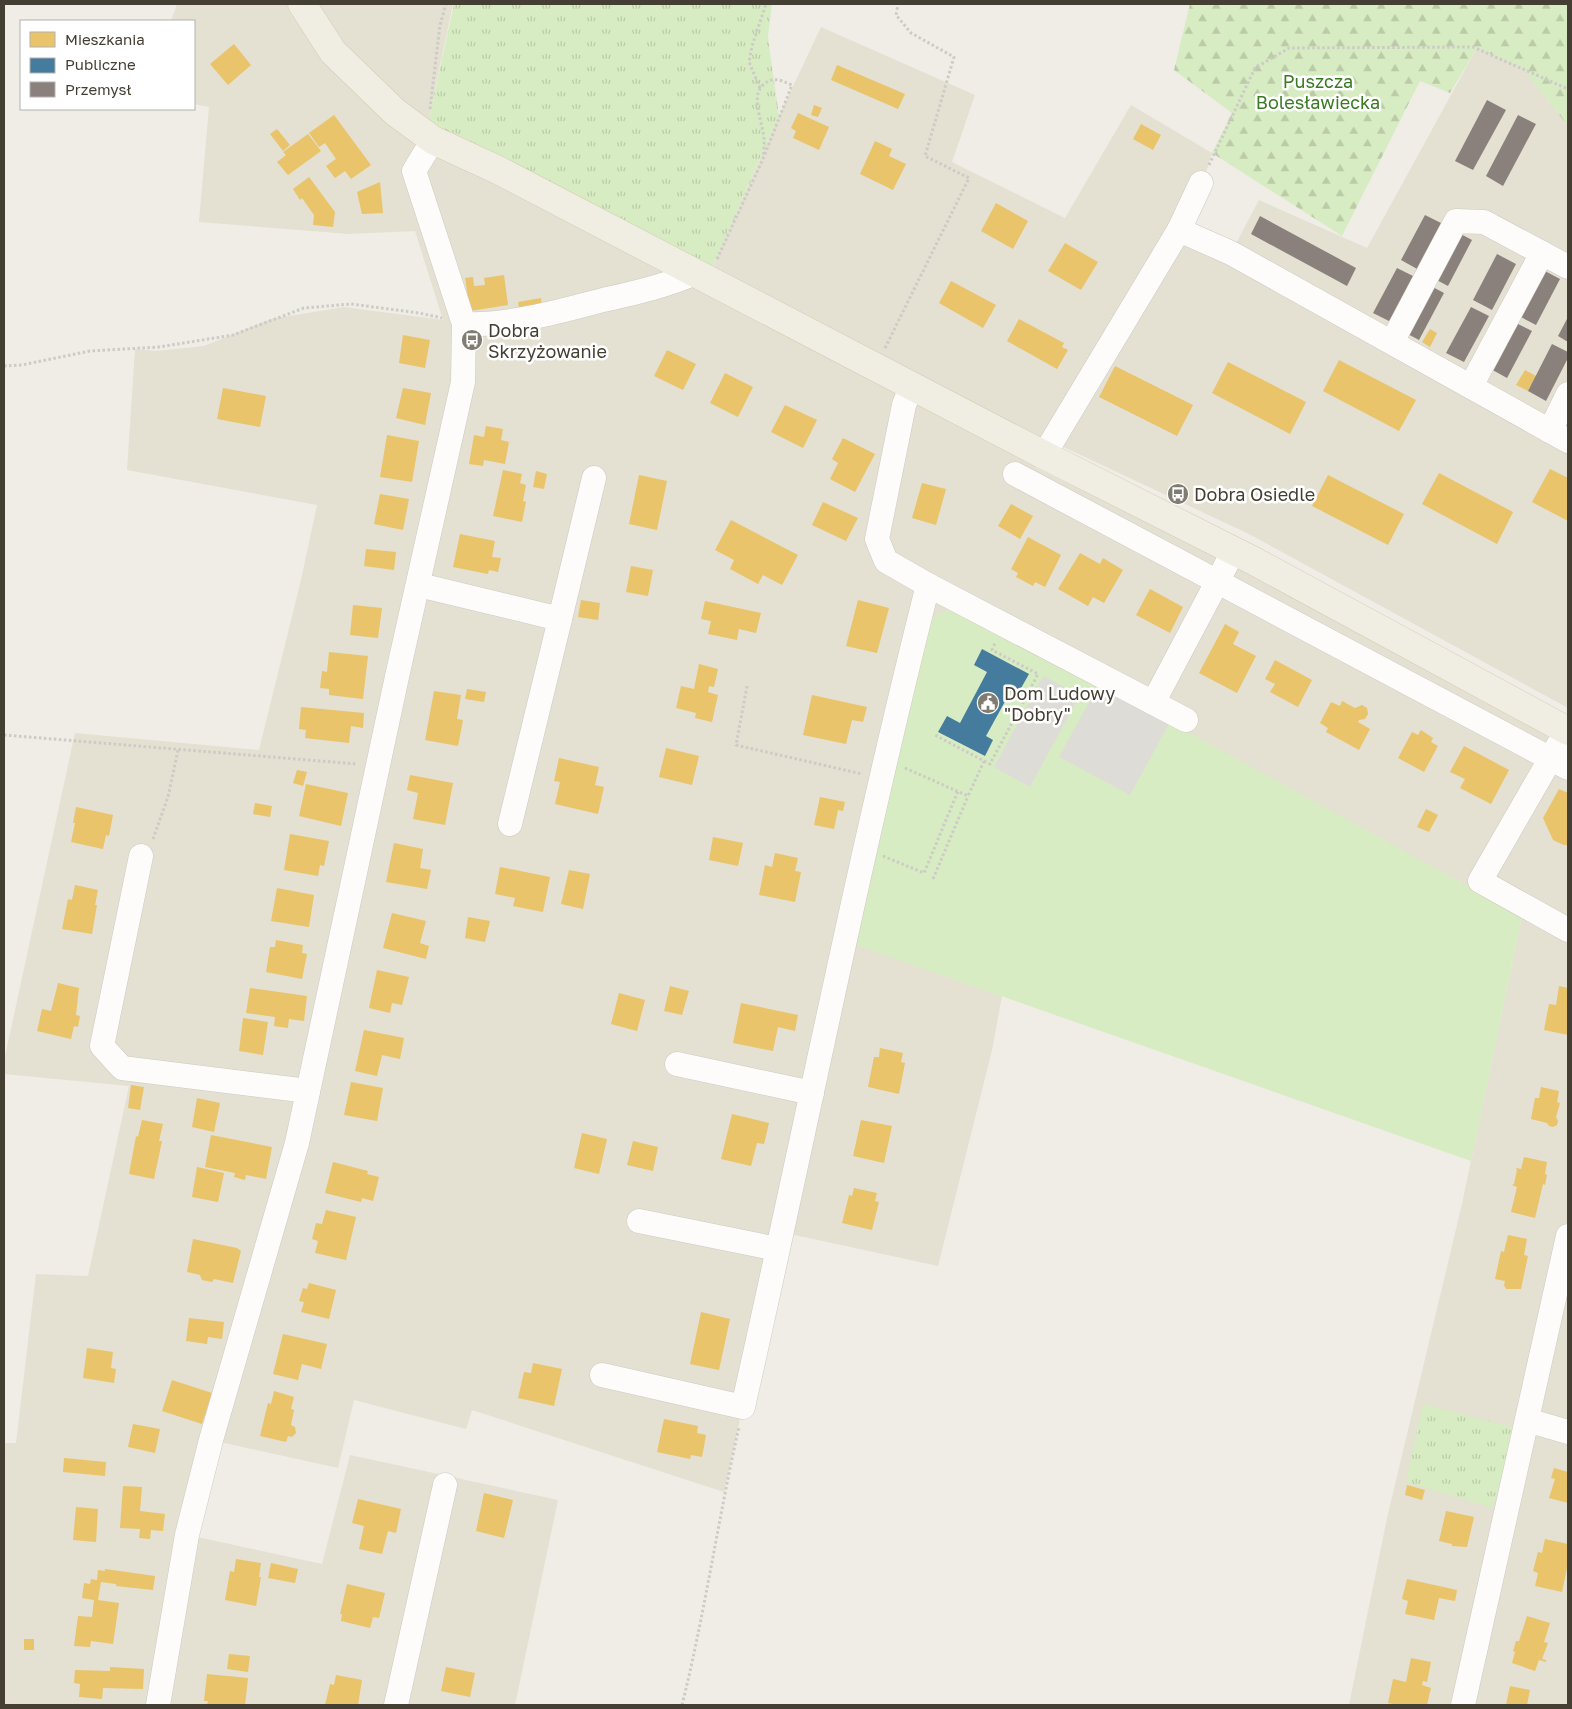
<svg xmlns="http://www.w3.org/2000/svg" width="1572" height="1709" font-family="'Golos Text',sans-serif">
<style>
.residential{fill:#e4e0d2}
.grass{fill:url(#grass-tufts)}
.forest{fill:url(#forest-firs)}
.park{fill:#d8ecc3}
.parking{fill:#dedcd6}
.homes{fill:#e9c46a}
.public{fill:#457b9d}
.industry{fill:#8a817c}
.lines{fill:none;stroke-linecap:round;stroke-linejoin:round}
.minor-casing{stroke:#cdcac3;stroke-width:25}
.major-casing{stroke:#d3cdb2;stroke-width:29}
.path{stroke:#cdcbc5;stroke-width:3;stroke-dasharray:2.5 2.5;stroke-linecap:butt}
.minor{stroke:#fdfcfb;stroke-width:24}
.major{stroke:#f0eee2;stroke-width:28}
.labels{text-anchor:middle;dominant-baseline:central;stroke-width:5;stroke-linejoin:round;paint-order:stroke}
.park-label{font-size:18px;fill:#397a22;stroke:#fff}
.poi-label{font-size:18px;fill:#443f32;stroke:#fff;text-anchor:start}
</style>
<defs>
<pattern id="grass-tufts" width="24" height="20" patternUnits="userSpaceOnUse" patternTransform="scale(1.25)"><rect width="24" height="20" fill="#d8ecc3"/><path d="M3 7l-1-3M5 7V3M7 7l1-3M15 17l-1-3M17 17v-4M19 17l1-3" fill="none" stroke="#bbcba8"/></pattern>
<pattern id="forest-firs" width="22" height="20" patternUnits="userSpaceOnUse" patternTransform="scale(1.25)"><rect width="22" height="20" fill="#d8ecc3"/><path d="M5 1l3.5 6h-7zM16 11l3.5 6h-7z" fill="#bbcba8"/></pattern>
</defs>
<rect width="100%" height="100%" fill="#efede6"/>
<polygon class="residential" points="177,4 288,4 293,12 298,4 453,4 428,121 712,269 779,116 821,27 975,95 952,162 1065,218 1131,105 1212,153 1188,231 1231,253 1259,200 1367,248 1485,33 1568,74 1568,708 1249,534 1053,442 1036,468 1171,533 1430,671 1568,748 1568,1705 1349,1705 1387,1518 1462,1204 1522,916 854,944 1002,996 992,1050 938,1266 781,1232 724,1492 472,1410 466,1429 354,1400 338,1468 211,1440 188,1535 322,1564 350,1455 558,1500 515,1705 4,1705 4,1443 16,1443 36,1274 88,1276 129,1086 4,1074 4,1061 75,733 259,750 301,580 317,505 127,470 135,349 156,351 204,346 271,319 344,307 443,320 415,231 349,234 199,222 209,107 194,104 194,21 171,21"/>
<g class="grass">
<polygon points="454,4 772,4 768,37 778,116 712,268 429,120"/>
<polygon points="1423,1404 1517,1428 1493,1508 1406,1482"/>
</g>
<g class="forest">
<polygon points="454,4 429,120 712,268 778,116 768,37 772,4 768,37 779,116 712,269 428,121"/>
<polygon points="1190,4 1568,4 1568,126 1522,68 1477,48 1450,93 1420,81 1342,236 1212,153 1232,113 1174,70"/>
</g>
<polygon class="park" points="955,607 1170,722 1522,916 1471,1161 853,944 928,619"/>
<g class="parking">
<polygon points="1043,676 1080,695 1030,787 994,767"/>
<polygon points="1099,684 1170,722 1130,795 1059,757"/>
</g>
<g class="homes">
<polygon points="234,44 251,65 228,85 210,64"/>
<polygon points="837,65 905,94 898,109 831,80"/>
<polygon points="814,105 822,108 818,117 811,115"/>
<polygon points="798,113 829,127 819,150 793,138 796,131 791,128"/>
<polygon points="334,115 371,165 351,179 345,171 335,178 326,166 336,159 325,143 319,147 309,133"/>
<polygon points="1141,124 1161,135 1153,150 1133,139"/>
<polygon points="277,129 290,145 283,151 270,134"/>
<polygon points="308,134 321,151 288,175 277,162 286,155 283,152"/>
<polygon points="875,141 892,149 889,156 906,164 893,190 860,174"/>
<polygon points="309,177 335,212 333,227 313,225 314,215 302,198 300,200 293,189"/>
<polygon points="380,182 383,213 362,214 357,192"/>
<polygon points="996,203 1028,221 1013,249 981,231"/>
<polygon points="1065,243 1098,262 1081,290 1048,271"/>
<polygon points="504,275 508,305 470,311 465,278 473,277 474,286 485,285 484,278"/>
<polygon points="951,281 996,305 983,328 939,303"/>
<polygon points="541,298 542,309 520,313 518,302"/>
<polygon points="1019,319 1064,343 1062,347 1068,350 1057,369 1007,341"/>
<polygon points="1430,329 1437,333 1430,347 1422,342"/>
<polygon points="403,335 430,340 425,368 399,363"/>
<polygon points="667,350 696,364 683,390 654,376"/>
<polygon points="1339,360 1416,400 1399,431 1323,391"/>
<polygon points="1228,362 1306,402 1290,434 1212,393"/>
<polygon points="1115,366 1193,405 1177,436 1099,397"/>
<polygon points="1525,370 1536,376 1528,391 1516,385"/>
<polygon points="725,373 753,387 738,417 710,403"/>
<polygon points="223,388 266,396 260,427 217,419"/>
<polygon points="403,388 431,393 425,425 396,418"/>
<polygon points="785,405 817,420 803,448 771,432"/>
<polygon points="486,426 503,429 501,440 509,442 505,464 484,460 483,466 469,464 474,435 484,437"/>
<polygon points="387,435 419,441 412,482 380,477"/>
<polygon points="843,438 875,454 855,492 830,479 838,463 832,459"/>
<polygon points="1550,469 1568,478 1568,521 1532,502"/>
<polygon points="503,470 522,474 520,483 526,485 523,501 526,502 522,522 493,516"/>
<polygon points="536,471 547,474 544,489 533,487"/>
<polygon points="1439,473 1513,512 1497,544 1422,504"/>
<polygon points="639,475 667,481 657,530 629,524"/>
<polygon points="1328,475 1404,514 1388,545 1312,506"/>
<polygon points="922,483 946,489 936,525 912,518"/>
<polygon points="380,494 409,499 403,530 374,524"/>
<polygon points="823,502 858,518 846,541 812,525"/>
<polygon points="1011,504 1033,516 1020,539 998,526"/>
<polygon points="731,520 798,555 782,585 763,575 758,584 730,569 734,560 715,550"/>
<polygon points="460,534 495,541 492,557 501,558 498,572 489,570 488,574 453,567"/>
<polygon points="1028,537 1061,555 1045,587 1035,582 1033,586 1016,577 1018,573 1011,569"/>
<polygon points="366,549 396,552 394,570 364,566"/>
<polygon points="1080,553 1100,564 1103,558 1123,570 1104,603 1093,597 1088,606 1058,589"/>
<polygon points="631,566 653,570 648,596 626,592"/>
<polygon points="1150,589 1183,607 1170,633 1136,615"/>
<polygon points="581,600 600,603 598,620 578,617"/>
<polygon points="858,600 889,608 877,653 846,646"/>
<polygon points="705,601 761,613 756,633 739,629 737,640 708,634 711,621 701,619"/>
<polygon points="353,605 382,608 378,638 350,635"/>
<polygon points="1225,624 1239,632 1233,644 1256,656 1237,693 1199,673"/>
<polygon points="329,652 368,656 363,699 329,695 329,689 320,688 322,671 327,672"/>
<polygon points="1275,660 1312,680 1298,707 1270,692 1275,684 1265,679"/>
<polygon points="699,664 718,669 714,687 709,686 708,692 718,695 712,722 695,718 696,713 676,708 681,686 694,689"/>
<polygon points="467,689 486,692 484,702 465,699"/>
<polygon points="434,691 461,695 457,719 463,720 458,746 425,740"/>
<polygon points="812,695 867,707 863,722 852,720 846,744 803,735"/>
<polygon points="1342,701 1355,708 1362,705 1367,708 1368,714 1365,719 1359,720 1358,722 1370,729 1359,750 1326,732 1328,728 1320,723 1331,702 1340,706"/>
<polygon points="301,707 364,713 363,728 351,726 349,743 305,738 306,730 299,729"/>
<polygon points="1421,730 1433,738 1431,742 1438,746 1424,772 1398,758 1412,732 1418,735"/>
<polygon points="1464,746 1509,770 1491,804 1460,788 1465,779 1450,772"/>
<polygon points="666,748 699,756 692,785 659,777"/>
<polygon points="559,758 599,767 595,785 604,787 598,814 555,804 560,782 554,781"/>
<polygon points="297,770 307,772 303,786 293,783"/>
<polygon points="410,775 453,783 445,825 413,819 418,793 407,790"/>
<polygon points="306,784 348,793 341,826 299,816"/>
<polygon points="1559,789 1568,793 1568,845 1564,845 1553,840 1543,818"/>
<polygon points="820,797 845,802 843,811 838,810 834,829 814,825"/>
<polygon points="255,803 272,806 270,817 253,814"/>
<polygon points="76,807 113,815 109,836 106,835 103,849 71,842 75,823 73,823"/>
<polygon points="1426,809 1438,815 1429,832 1417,827"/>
<polygon points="290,834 329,841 324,866 320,865 318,876 284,870"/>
<polygon points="713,837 743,843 738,866 709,860"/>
<polygon points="394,843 423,849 420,868 431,870 427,889 386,882"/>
<polygon points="775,853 798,858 795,871 801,872 795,902 759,895 765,865 772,867"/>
<polygon points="500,867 550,877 543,912 513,906 515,898 495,894"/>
<polygon points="569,870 590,874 583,909 561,904"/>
<polygon points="75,885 98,890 95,905 97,905 92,934 62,929 68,899 72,900"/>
<polygon points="277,888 314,895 309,927 271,921"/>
<polygon points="392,913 426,921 420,943 429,946 426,959 383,948"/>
<polygon points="468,917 490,921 485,942 465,938"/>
<polygon points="276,940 303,945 302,953 307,954 302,979 266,972 270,947 275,947"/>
<polygon points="377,970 409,977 402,1005 392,1003 390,1013 369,1008"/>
<polygon points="58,983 79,988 76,1015 80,1016 78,1027 74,1026 71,1039 37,1031 42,1009 51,1011"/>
<polygon points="670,986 689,991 682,1015 664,1011"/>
<polygon points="1559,986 1568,988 1568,1035 1544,1030 1549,1004 1556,1005"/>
<polygon points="250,988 307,996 304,1021 289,1019 288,1028 274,1026 275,1017 246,1013"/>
<polygon points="619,993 645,1000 637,1031 611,1024"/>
<polygon points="741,1003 798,1015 795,1031 778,1027 773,1051 733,1043"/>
<polygon points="243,1018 268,1022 263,1055 239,1051"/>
<polygon points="364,1030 404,1038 400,1059 382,1055 377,1076 355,1071"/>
<polygon points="880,1048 903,1053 901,1062 905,1063 899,1094 868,1087 874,1057 879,1057"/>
<polygon points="351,1082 383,1088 377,1121 344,1115"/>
<polygon points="131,1085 144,1087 140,1110 128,1108"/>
<polygon points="1541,1087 1559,1091 1557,1102 1560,1103 1556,1117 1558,1121 1557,1125 1553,1127 1549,1126 1547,1123 1531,1119 1535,1098 1539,1098"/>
<polygon points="197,1098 220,1103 214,1132 192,1127"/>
<polygon points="732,1114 769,1123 764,1144 757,1143 751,1166 721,1159"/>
<polygon points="142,1120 163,1124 159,1141 162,1141 154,1179 129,1174 136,1136 138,1137"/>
<polygon points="861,1120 892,1126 884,1163 853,1156"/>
<polygon points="582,1133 607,1139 599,1174 574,1168"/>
<polygon points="211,1135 272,1147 266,1179 246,1175 245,1180 234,1177 235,1173 205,1167"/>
<polygon points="633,1141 658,1147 653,1171 627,1165"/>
<polygon points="1524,1157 1547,1162 1545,1174 1547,1175 1545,1185 1543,1184 1535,1218 1511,1212 1517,1187 1512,1185 1514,1184 1517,1170 1516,1168 1521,1169"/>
<polygon points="333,1162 368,1171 367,1174 379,1177 373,1201 362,1198 361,1202 325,1193"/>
<polygon points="197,1167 224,1173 218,1202 192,1197"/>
<polygon points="854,1188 877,1193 875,1201 879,1202 872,1230 842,1223 849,1195 852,1196"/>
<polygon points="326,1210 356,1217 346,1260 315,1253 318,1241 312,1239 316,1223 322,1224"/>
<polygon points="1508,1235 1527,1239 1524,1255 1528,1256 1521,1289 1506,1289 1504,1285 1505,1281 1495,1279 1501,1251 1504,1252"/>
<polygon points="193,1239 237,1248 241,1251 233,1283 214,1279 212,1282 202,1280 200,1275 187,1272"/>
<polygon points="309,1283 336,1290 329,1319 301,1312 304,1302 299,1301 303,1288 307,1289"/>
<polygon points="701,1312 730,1319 719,1370 690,1364"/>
<polygon points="189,1318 224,1322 222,1339 208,1337 207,1344 186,1341"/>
<polygon points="283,1334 327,1344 321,1369 302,1364 298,1380 273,1374"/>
<polygon points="87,1348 113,1352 111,1368 116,1369 114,1383 83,1378"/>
<polygon points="533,1363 562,1369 554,1406 518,1398 524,1372 531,1373"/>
<polygon points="172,1380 212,1393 202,1424 162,1411"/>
<polygon points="274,1391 294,1397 291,1409 294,1410 291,1425 295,1427 296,1433 292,1437 288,1436 286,1442 260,1436 268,1403 271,1404"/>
<polygon points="664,1419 698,1426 697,1433 706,1435 702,1457 691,1455 690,1459 657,1452"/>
<polygon points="133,1424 160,1429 155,1453 128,1447"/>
<polygon points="64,1458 106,1462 105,1476 63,1472"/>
<polygon points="1554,1468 1568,1472 1568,1503 1549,1498 1555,1479 1551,1478"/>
<polygon points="1407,1485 1425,1490 1422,1500 1405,1495"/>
<polygon points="123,1486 142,1487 140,1511 165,1514 163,1531 151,1530 150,1539 139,1538 140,1529 120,1528"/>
<polygon points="484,1493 513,1500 504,1538 476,1531"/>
<polygon points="358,1499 401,1509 396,1533 388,1531 382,1554 359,1549 364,1526 352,1523"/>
<polygon points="76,1507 98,1509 96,1542 73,1540"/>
<polygon points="1446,1511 1474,1517 1467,1547 1452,1546 1452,1544 1439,1541"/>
<polygon points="1545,1539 1568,1544 1568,1563 1562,1592 1535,1586 1538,1573 1533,1571 1538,1552 1542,1553"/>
<polygon points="236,1559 261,1563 259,1577 261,1577 256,1606 225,1600 230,1571 234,1572"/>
<polygon points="271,1563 298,1569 295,1583 268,1578"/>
<polygon points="105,1569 155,1576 153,1590 116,1586 116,1584 101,1582 98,1600 119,1603 113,1644 91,1641 90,1647 74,1646 78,1616 92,1617 94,1600 82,1598 84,1583 90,1584 91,1579 97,1580 98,1570 105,1571"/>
<polygon points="1407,1579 1457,1590 1455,1601 1439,1598 1434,1620 1405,1614 1408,1601 1402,1599"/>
<polygon points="347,1584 385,1593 379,1618 373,1617 370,1628 341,1621 342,1614 340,1614"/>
<polygon points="1527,1616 1550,1623 1544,1642 1548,1643 1542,1659 1546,1660 1546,1662 1539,1660 1535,1671 1512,1663 1515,1652 1513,1651 1516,1641 1519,1641"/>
<rect x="24" y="1639" width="10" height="11"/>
<polygon points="229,1654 250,1656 248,1672 227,1669"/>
<polygon points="1411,1658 1431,1662 1427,1682 1423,1681 1422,1685 1431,1688 1427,1705 1398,1705 1388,1703 1393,1679 1406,1682"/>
<polygon points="110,1667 144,1669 143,1689 103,1688 102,1699 79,1697 80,1684 74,1683 75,1670 110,1671"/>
<polygon points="446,1667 475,1673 470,1697 441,1691"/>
<polygon points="207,1674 248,1678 245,1705 207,1705 208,1701 204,1701"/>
<polygon points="336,1675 362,1680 358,1705 325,1705 330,1684 334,1685"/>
<polygon points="1510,1686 1530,1690 1527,1705 1506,1705"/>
</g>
<polygon class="public" points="982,649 1029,674 1020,690 1013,687 986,736 993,740 985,756 938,732 947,716 960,723 987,672 974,665"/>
<g class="industry">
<polygon points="1487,100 1506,110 1473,170 1455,161"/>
<polygon points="1518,115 1536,124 1503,186 1486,176"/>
<polygon points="1425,215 1443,224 1419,270 1401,260"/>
<polygon points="1260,216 1356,268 1347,286 1251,234"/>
<polygon points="1455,231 1472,240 1448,286 1431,277"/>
<polygon points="1497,254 1516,264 1492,310 1473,300"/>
<polygon points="1397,268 1415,277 1391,322 1373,313"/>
<polygon points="1543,270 1560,279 1536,325 1519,316"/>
<polygon points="1427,284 1444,293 1419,340 1402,331"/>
<polygon points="1471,307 1489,316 1464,362 1446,353"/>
<polygon points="1568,317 1568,342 1558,336"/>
<polygon points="1514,322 1532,331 1507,378 1489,368"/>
<polygon points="1552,344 1568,352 1568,358 1546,401 1528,391"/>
</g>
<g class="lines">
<g class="minor-casing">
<g id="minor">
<polyline points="1179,230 1231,253 1568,441"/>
<path d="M 464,324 C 508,326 561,311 603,300 C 634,293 666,286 695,273"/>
<polyline points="1392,342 1456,221 1484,222 1568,267"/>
<polyline points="1471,386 1542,253"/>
<polyline points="1550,431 1568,394"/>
<polyline points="1044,455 1179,230 1201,183"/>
<polyline points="1015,474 1568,768"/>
<polyline points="419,585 560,619 510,824"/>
<polyline points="928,585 1186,720"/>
<polyline points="560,619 594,478"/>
<polyline points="1153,703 1234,550"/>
<polyline points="1567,730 1480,881 1568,930"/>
<polyline points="141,856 102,1046 122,1068 308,1091"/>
<polyline points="677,1064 812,1093"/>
<polyline points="639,1221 777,1249"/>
<path d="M 602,1375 L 743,1407 C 805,1133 859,857 928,585 L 886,561 L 877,539 L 904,405 L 912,385"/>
<polyline points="1527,1420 1568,1432"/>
<polyline points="158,1705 187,1535 211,1440 297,1143 398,672 463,382 464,324 414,171 433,140"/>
<polyline points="396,1705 445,1485"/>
<polyline points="1463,1705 1568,1236"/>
</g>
</g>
<g class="major-casing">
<polyline id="major" points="302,4 333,52 395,112 433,140 498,170 1044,455 1254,561 1568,731"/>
</g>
<g class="path">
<polyline points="760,88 749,62 752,46 766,4"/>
<polyline points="430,109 440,25 446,4"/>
<polyline points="1209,165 1255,68 1289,48 1473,47 1568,89"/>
<path d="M 717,259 L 763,159 L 792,85 C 780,80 773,76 763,85 C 750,96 763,124 764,139 C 764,145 764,152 763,159"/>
<polyline points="885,348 969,178 925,156 954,57 911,33 896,15 898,4"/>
<polyline points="4,366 22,365 90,351 159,347 233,335 304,308 351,304 419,313 442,318"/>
<polyline points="747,686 736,745 862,774"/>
<polyline points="4,735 357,764"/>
<polyline points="984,761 990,764 1038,674 992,650 995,643"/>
<polyline points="905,768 968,796 984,761 935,735"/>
<polyline points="153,839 168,797 178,750"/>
<polyline points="883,856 924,873 958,791"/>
<polyline points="933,879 968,796"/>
<path d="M 682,1705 C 705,1613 718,1519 739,1427"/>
</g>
<use href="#minor" class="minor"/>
<use href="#major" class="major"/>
</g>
<defs>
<g id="bus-disc" transform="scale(1.125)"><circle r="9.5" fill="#807c71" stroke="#fff"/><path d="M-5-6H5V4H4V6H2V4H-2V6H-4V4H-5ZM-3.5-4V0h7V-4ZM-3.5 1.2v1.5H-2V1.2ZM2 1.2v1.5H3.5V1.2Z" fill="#fff"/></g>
<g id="civic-disc" transform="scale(1.125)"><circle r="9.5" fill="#807c71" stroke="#fff"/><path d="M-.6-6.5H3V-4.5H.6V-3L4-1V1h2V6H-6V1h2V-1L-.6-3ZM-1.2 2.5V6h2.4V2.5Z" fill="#fff"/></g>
</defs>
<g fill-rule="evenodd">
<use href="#bus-disc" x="472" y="340"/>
<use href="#bus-disc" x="1178" y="494"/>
<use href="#civic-disc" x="988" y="703"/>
</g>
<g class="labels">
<g class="park-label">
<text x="1318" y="81">Puszcza<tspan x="1318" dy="21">Bolesławiecka</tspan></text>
</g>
<g class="poi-label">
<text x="488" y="330">Dobra<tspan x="488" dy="21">Skrzyżowanie</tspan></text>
<text x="1194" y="494">Dobra Osiedle</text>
<text x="1004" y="693">Dom Ludowy<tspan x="1004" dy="21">"Dobry"</tspan></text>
</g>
</g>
<rect width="1572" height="1709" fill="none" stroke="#443f32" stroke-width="10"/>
<rect x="20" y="20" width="175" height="90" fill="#ffffff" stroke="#b4b2ad"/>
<rect x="30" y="32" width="25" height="15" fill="#e9c46a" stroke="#b4b2ad"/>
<text x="65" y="45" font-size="15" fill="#443f32">Mieszkania</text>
<rect x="30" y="58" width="25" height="15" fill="#457b9d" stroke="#b4b2ad"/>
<text x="65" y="70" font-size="15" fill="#443f32">Publiczne</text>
<rect x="30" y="82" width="25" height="15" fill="#8a817c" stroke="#b4b2ad"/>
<text x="65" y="95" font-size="15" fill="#443f32">Przemysł</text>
</svg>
